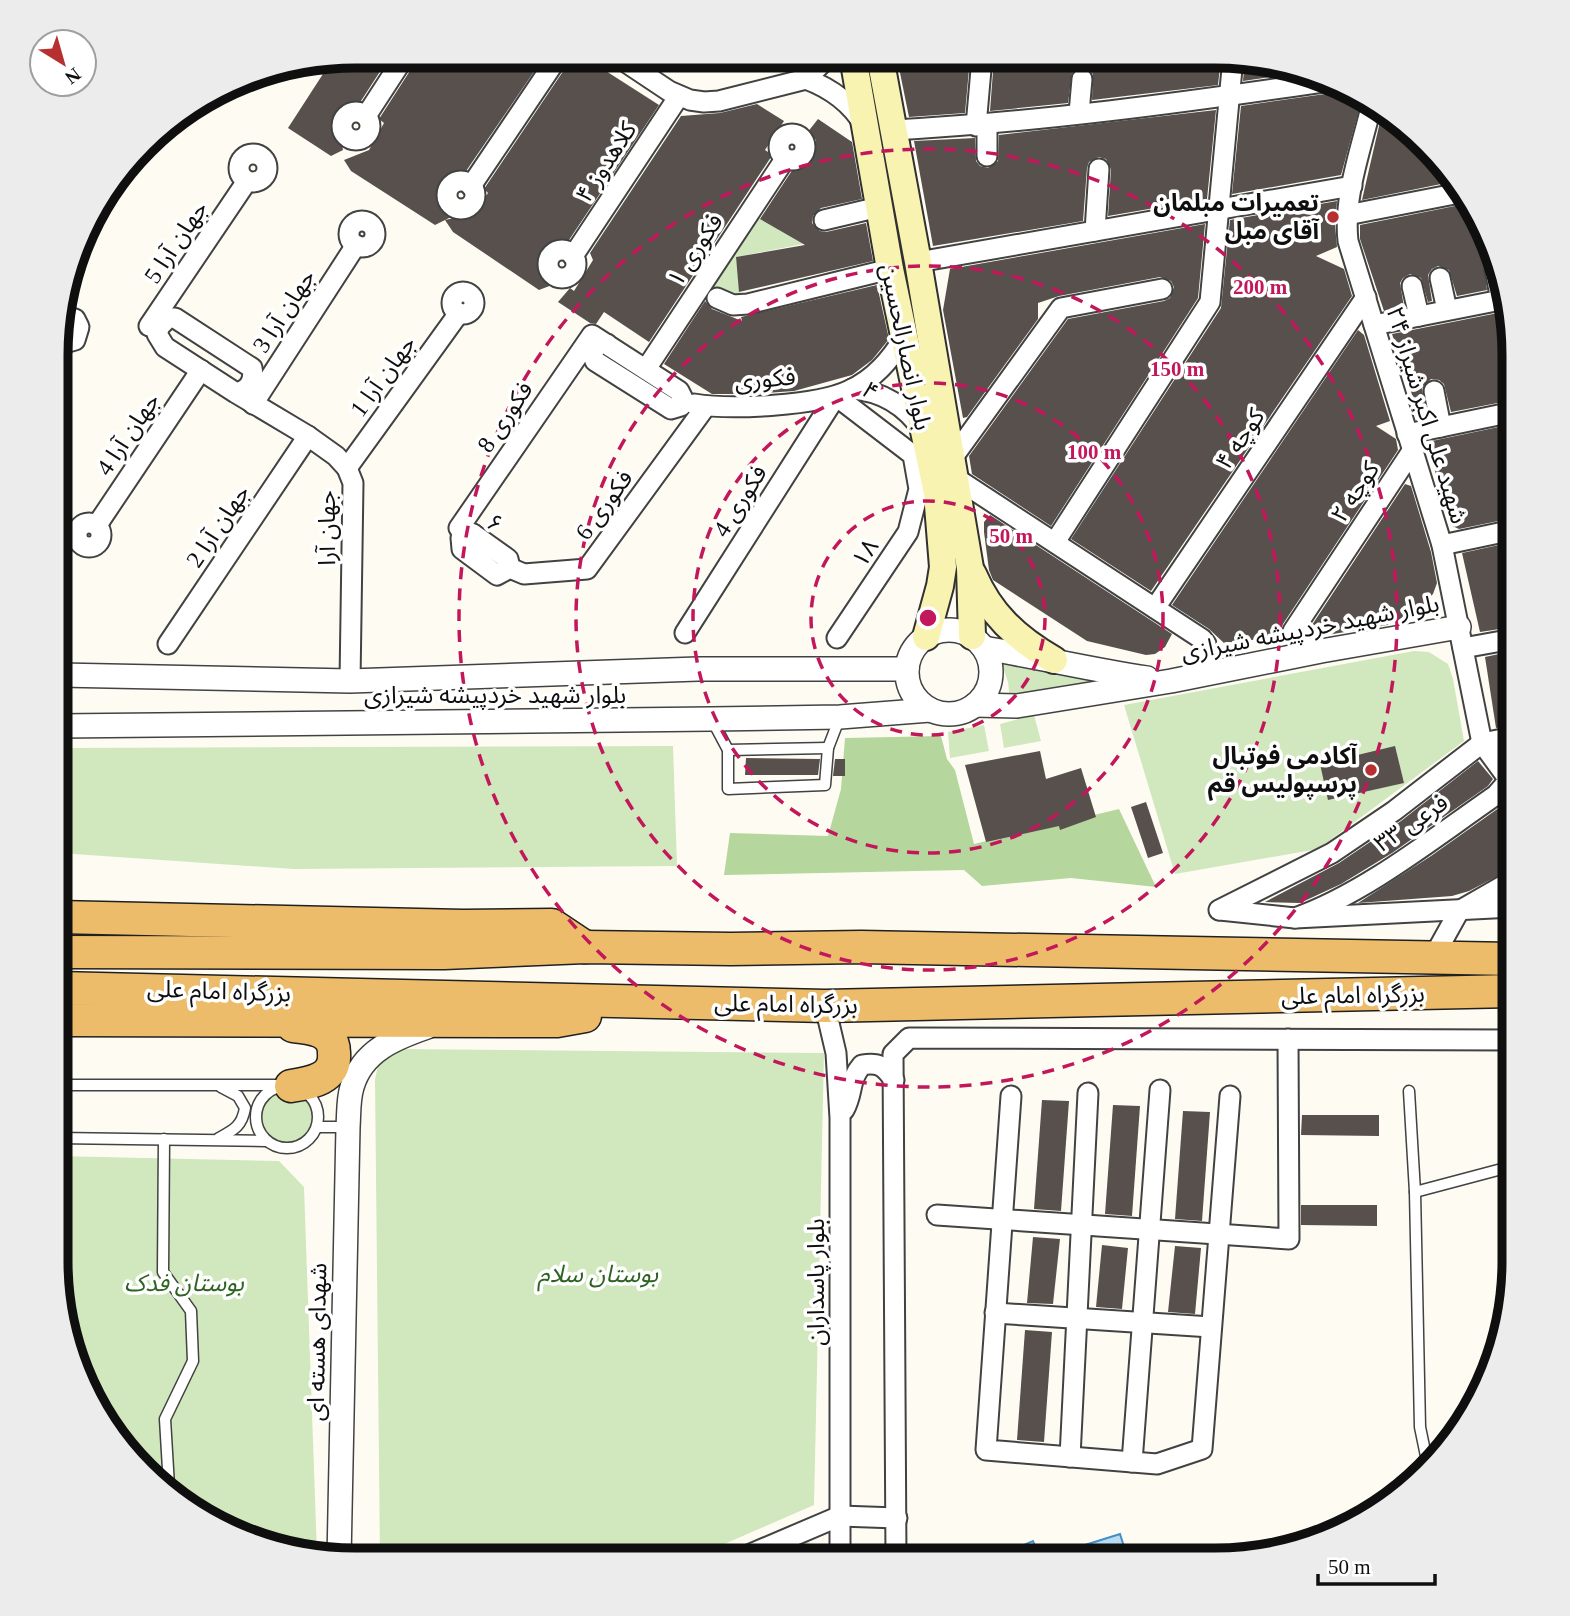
<svg xmlns="http://www.w3.org/2000/svg" width="1570" height="1616" font-family="'Times New Roman','Noto Sans Arabic',serif">
<style>
.green{fill:#d1e7bd}
.forest{fill:#b5d69d}
.pitch{fill:#e2efce}
.water{fill:#b9dbf2;stroke:#458ec4;stroke-width:2}
.building{fill:#57504c}
.lines{fill:none;stroke-linecap:round;stroke-linejoin:round}
.service-casing{stroke:#424242;stroke-width:13}
.minor-casing{stroke:#424242;stroke-width:23}
.tertiary-casing{stroke:#424242;stroke-width:26}
.secondary-casing{stroke:#313131;stroke-width:30}
.trunk-casing{stroke:#202020;stroke-width:35}
.service{stroke:#fff;stroke-width:10}
.minor{stroke:#fff;stroke-width:19}
.tertiary{stroke:#fff;stroke-width:23}
.secondary{stroke:#f9f3b1;stroke-width:26}
.trunk{stroke:#ecbc6a;stroke-width:32}
.ring{fill:none;stroke:#c2185b;stroke-width:3.5;stroke-dasharray:12 9}
.poi-dot{fill:#b63032;stroke:#fff;stroke-width:2.5}
.labels{text-anchor:middle;dominant-baseline:central;stroke-width:7;stroke-linejoin:round;paint-order:stroke}
.street-label{font-size:24px;fill:#0f0f0f;stroke:#fff}
.poi-label{font-size:24px;font-weight:bold;fill:#0f0f0f;stroke:#fff;text-anchor:end}
.park-label{font-size:24px;font-style:italic;fill:#2e6323;stroke:#fff}
.rim{fill:none;stroke:#0f0f0f;stroke-width:9}
.centre{fill:#c2185b;stroke:#fff;stroke-width:3.5}
.ring-label{font-size:21px;text-anchor:middle;font-weight:bold;fill:#c2185b;stroke:#fff;stroke-width:7;stroke-linejoin:round;paint-order:stroke}
</style>
<rect width="100%" height="100%" fill="#fefcf2"/>
<g class="green">
<polygon points="752,214 803,244 736,257 740,297 720,300 703,290"/>
<polygon points="1414,651 1429,652 1448,664 1453,679 1464,741 1318,849 1175,874 1124,705"/>
<polygon points="999,655 1102,681 1010,699 1008,682"/>
<polygon points="1034,715 1041,741 1004,748 1000,724"/>
<polygon points="984,725 989,751 950,758 948,732"/>
<polygon points="673,746 677,866 294,869 59,853 59,748"/>
<polygon points="397,1049 824,1053 814,1505 690,1559 380,1559 375,1079 379,1062"/>
<circle cx="287" cy="1118" r="26"/>
<polygon points="57,1156 279,1161 304,1187 317,1554 206,1520 107,1427 72,1358 57,1280"/>
</g>
<polygon class="forest" points="941,736 947,759 955,770 974,844 1119,809 1156,887 1071,878 982,886 964,870 724,875 730,833 828,836 841,789 845,738"/>
<polygon class="pitch" points="809,1540 809,1559 763,1559"/>
<polygon class="water" points="1120,1534 1128,1559 991,1559 1033,1541 1040,1559"/>
<g class="building">
<polygon points="355,56 390,56 359,104 354,102 333,131 341,138 343,150 331,156 288,128 332,60"/>
<polygon points="417,56 544,57 464,174 458,171 436,200 446,205 451,217 445,220 463,216 469,219 488,193 484,189 568,64 570,57 584,57 659,105 567,243 560,239 540,268 548,274 552,285 539,290 453,232 445,220 435,225 351,171 344,160 369,150 384,123 379,119 415,63"/>
<polygon points="897,58 970,58 965,113 909,117"/>
<polygon points="994,58 1061,59 1221,58 1218,85 1092,100 1093,74 1088,69 1082,67 1072,73 1068,103 990,111"/>
<polygon points="1245,58 1254,59 1297,73 1243,81"/>
<polygon points="1335,86 1363,95 1341,175 1232,194 1241,106 1325,94"/>
<polygon points="757,104 784,121 765,150 771,154 771,157 649,342 604,312 596,324 590,323 558,302 570,288 574,291 593,260 590,253 681,116 720,113"/>
<polygon points="1216,110 1207,199 1108,216 1111,169 1106,159 1099,157 1089,162 1087,168 1083,221 933,246 914,141 975,138 976,161 980,166 988,168 998,161 999,135"/>
<polygon points="1382,113 1429,156 1456,181 1362,200"/>
<polygon points="818,119 852,142 862,199 821,208 813,216 812,223 820,231 826,232 866,223 873,261 739,292 736,257 805,245 760,219 793,169 807,158 816,140 807,133"/>
<polygon points="1337,201 1335,225 1337,247 1316,256 1344,269 1352,296 1151,591 1071,539 1221,308 1230,220"/>
<polygon points="1470,203 1498,258 1487,260 1484,265 1487,290 1457,296 1449,270 1438,266 1432,269 1428,275 1432,301 1428,302 1421,278 1410,274 1403,278 1400,283 1404,307 1384,311 1360,239 1360,225"/>
<polygon points="1205,224 1198,298 1051,526 972,474 969,456 1068,319 1164,301 1170,298 1174,287 1171,281 1160,277 1059,296 1038,303 1038,319 967,417 963,418 943,310 950,269"/>
<polygon points="877,285 889,339 872,360 852,375 794,391 751,394 712,394 664,364 705,301 712,309 742,321 741,317"/>
<polygon points="1508,311 1513,336 1513,400 1451,412 1444,384 1439,380 1431,379 1422,388 1427,417 1420,419 1392,334"/>
<polygon points="1358,330 1364,335 1390,421 1376,426 1396,439 1398,450 1283,624 1279,637 1224,643 1209,629 1172,605"/>
<polygon points="1513,424 1513,518 1459,529 1450,525 1427,442"/>
<polygon points="1405,484 1411,486 1431,552 1437,583 1433,594 1427,600 1419,615 1402,623 1398,623 1393,621 1387,625 1321,636 1310,628"/>
<polygon points="990,515 1172,634 1165,647 1155,654 1146,655 1087,641 993,580 989,570 984,532 984,522"/>
<polygon points="1513,542 1513,627 1480,632 1462,553"/>
<polygon points="1513,651 1513,725 1496,728 1485,657"/>
<polygon points="1395,746 1404,783 1328,800 1320,764"/>
<polygon points="1040,751 1046,779 1081,768 1096,817 1060,830 1059,826 986,842 965,765"/>
<polygon points="746,758 820,759 818,775 745,775"/>
<polygon points="835,759 845,759 845,776 833,776"/>
<polygon points="1478,761 1493,779 1488,786 1392,853 1341,884 1300,903 1265,902 1339,863 1401,821"/>
<polygon points="1513,794 1513,868 1469,891 1452,896 1358,903 1431,856 1503,805"/>
<polygon points="1146,802 1163,853 1148,858 1131,807"/>
<polygon points="1042,1100 1069,1101 1061,1211 1034,1209"/>
<polygon points="1113,1105 1140,1106 1132,1216 1105,1214"/>
<polygon points="1183,1111 1210,1112 1202,1221 1175,1219"/>
<polygon points="1302,1115 1379,1115 1379,1136 1301,1135"/>
<polygon points="1301,1205 1377,1205 1377,1226 1301,1225"/>
<polygon points="1033,1237 1060,1239 1053,1304 1027,1303"/>
<polygon points="1102,1245 1128,1248 1122,1309 1096,1307"/>
<polygon points="1175,1246 1201,1248 1195,1314 1168,1312"/>
<polygon points="1025,1330 1052,1332 1044,1442 1017,1440"/>
</g>
<g class="lines">
<g class="service-casing">
<g id="service">
<polyline points="712,720 728,750 728,789 825,785 828,748 840,717"/>
<polyline points="728,750 828,748"/>
<polyline points="58,1085 287,1085"/>
<circle cx="287" cy="1117" r="31"/>
<polyline points="1409,1091 1415,1192 1420,1427 1427,1461"/>
<polyline points="317,1127 348,1127"/>
<polyline points="57,1138 266,1141"/>
<path d="M 219,1138 C 234,1130 242,1126 245,1108 L 238,1096 L 221,1087"/>
<polyline points="164,1139 163,1272 191,1311 193,1361 165,1419 169,1486"/>
<polyline points="1415,1192 1513,1166"/>
</g>
</g>
<g class="minor-casing">
<g id="minor">
<polyline points="618,57 669,91 690,100 704,102 719,101 806,79 828,57"/>
<path d="M 806,79 C 830,88 851,103 864,125"/>
<circle cx="356" cy="126" r="14"/>
<polyline points="1079,113 1082,79"/>
<polyline points="366,116 405,56"/>
<polyline points="976,126 982,58"/>
<path d="M 894,130 C 1038,122 1181,103 1323,82"/>
<circle cx="792" cy="147" r="13"/>
<circle cx="253" cy="168" r="14"/>
<polyline points="987,156 987,124"/>
<circle cx="461" cy="195" r="14"/>
<polyline points="471,186 558,57"/>
<polyline points="1347,215 1465,192"/>
<polyline points="824,220 879,207"/>
<circle cx="362" cy="234" r="13"/>
<polyline points="1095,231 1099,169"/>
<circle cx="562" cy="264" r="14"/>
<polyline points="573,256 679,96"/>
<polyline points="918,262 1352,186"/>
<polyline points="1495,270 1501,300"/>
<polyline points="1440,278 1447,310"/>
<polyline points="1412,286 1419,316"/>
<circle cx="463" cy="303" r="11"/>
<polyline points="717,298 733,305 748,304 890,269"/>
<polyline points="1374,325 1506,299"/>
<polyline points="149,326 247,181"/>
<polyline points="61,344 75,340 79,327 75,319 62,315"/>
<polyline points="646,369 785,159"/>
<path d="M 852,389 C 881,391 906,406 923,431"/>
<polyline points="1434,391 1441,427"/>
<path d="M 236,393 C 248,390 255,382 252,368 L 175,318 L 168,318 L 160,326 L 157,334 L 165,347 L 236,393 L 308,436 L 336,456 L 347,468 L 353,483 L 350,681"/>
<polyline points="253,404 356,245"/>
<path d="M 694,404 C 731,410 817,406 850,390 C 874,379 890,360 904,338"/>
<polyline points="1407,434 1513,412"/>
<polyline points="951,460 1061,308 1162,289"/>
<polyline points="347,468 459,313"/>
<polyline points="954,477 1202,639 1206,644 1205,674"/>
<circle cx="89" cy="535" r="12"/>
<polyline points="97,525 201,370"/>
<polyline points="473,534 459,528 592,335 679,391 683,399 681,406 671,409 595,361 593,355 594,348 600,344 607,344"/>
<polygon points="473,534 508,559 510,568 497,575 462,549 461,538"/>
<polyline points="1055,542 1210,302 1233,58"/>
<polyline points="1442,545 1513,530"/>
<polyline points="510,568 524,574 587,569 706,406"/>
<polyline points="1155,608 1366,297"/>
<polyline points="685,633 836,396 913,455 919,489 908,532 837,638"/>
<polyline points="168,644 308,436"/>
<polyline points="1463,648 1513,639"/>
<polyline points="1321,651 1293,631 1412,451"/>
<polyline points="1219,910 1332,853 1394,811 1482,743 1513,737"/>
<polyline points="1220,910 1295,918 1513,907"/>
<path d="M 1295,918 C 1364,894 1435,837 1496,795 L 1509,780 L 1482,743 L 1442,545 L 1348,241 C 1343,196 1362,147 1372,103"/>
<polyline points="1434,956 1459,911 1513,880"/>
<polyline points="825,1006 836,1053 840,1118 840,1559"/>
<polyline points="1011,1096 986,1450 1157,1464 1202,1449 1230,1096"/>
<path d="M 844,1110 C 854,1092 848,1081 862,1065 C 879,1062 884,1066 894,1080"/>
<polyline points="937,1215 1289,1239 1288,1039"/>
<polyline points="995,1313 1211,1327"/>
<polyline points="1070,1457 1088,1093"/>
<polyline points="1132,1462 1160,1090"/>
<polyline points="739,1559 840,1516 897,1518"/>
<polyline points="896,1559 893,1054 909,1038 1513,1040"/>
</g>
</g>
<g class="tertiary-casing">
<g id="tertiary">
<circle cx="949" cy="672" r="42"/>
<path d="M 984,648 C 1038,657 1092,670 1147,678"/>
<polyline points="60,675 350,681 698,669 907,669"/>
<polyline points="975,705 1017,706 1171,681 1321,651 1459,627"/>
<polyline points="59,726 712,719 840,717 930,710"/>
<path d="M 339,1559 L 348,1127 C 349,1114 348,1100 352,1087 C 362,1051 395,1038 427,1027"/>
</g>
</g>
<g class="secondary-casing">
<g id="secondary">
<polyline points="853,57 890,269 937,493 943,567 940,586 926,637"/>
<polyline points="880,57 918,262 970,568 972,636"/>
<path d="M 973,574 C 990,614 1016,638 1054,660"/>
</g>
</g>
<g class="trunk-casing">
<g id="trunk">
<polyline points="58,917 463,926 552,925 585,947"/>
<polyline points="58,952 444,953 585,947 731,949 861,947 1513,959"/>
<polyline points="58,988 825,1006 1513,991"/>
<polyline points="58,1020 557,1021 585,1016"/>
<path d="M 291,1086 C 311,1083 336,1079 334,1053 C 334,1049 333,1042 329,1038 C 321,1028 305,1028 293,1026"/>
</g>
</g>
<use href="#service" class="service"/>
<use href="#minor" class="minor"/>
<use href="#tertiary" class="tertiary"/>
<use href="#secondary" class="secondary"/>
<use href="#trunk" class="trunk"/>
</g>
<g class="ring">
<circle cx="928" cy="618" r="117"/>
<circle cx="928" cy="618" r="235"/>
<circle cx="928" cy="618" r="352"/>
<circle cx="928" cy="618" r="469"/>
</g>
<g class="poi-dot">
<circle cx="1333" cy="217" r="7"/>
<circle cx="1371" cy="770" r="7"/>
</g>
<g class="labels">
<g class="street-label">
<text transform="translate(606 162) rotate(-57)">کلاهدوز ۴</text>
<text transform="translate(176 242) rotate(-56)">جهان آرا 5</text>
<text transform="translate(695 250) rotate(-57)">فکوری ۱</text>
<text transform="translate(284 311) rotate(-57)">جهان آرا 3</text>
<text transform="translate(906 347) rotate(78)">بلوار انصارالحسین</text>
<text transform="translate(383 376) rotate(-54)">جهان آرا 1</text>
<text transform="translate(765 379) rotate(-5)">فکوری</text>
<text transform="translate(870 391) rotate(38)">۴</text>
<text transform="translate(1427 415) rotate(73)">شهید علی اکبر شیراز ۲۴</text>
<text transform="translate(505 417) rotate(-56)">فکوری 8</text>
<text transform="translate(128 434) rotate(-56)">جهان آرا 4</text>
<text transform="translate(1240 439) rotate(-56)">کوچه ۴</text>
<text transform="translate(1355 492) rotate(-57)">کوچه ۲</text>
<text transform="translate(740 501) rotate(-58)">فکوری 4</text>
<text transform="translate(604 505) rotate(-54)">فکوری 6</text>
<text transform="translate(495 523) rotate(29)">۶</text>
<text transform="translate(218 526) rotate(-56)">جهان آرا 2</text>
<text transform="translate(327 528) rotate(-90)">جهان آرا</text>
<text transform="translate(865 553) rotate(-57)">۱۸</text>
<text transform="translate(1310 628) rotate(-11)">بلوار شهید خردپیشه شیرازی</text>
<text x="495" y="695">بلوار شهید خردپیشه شیرازی</text>
<text transform="translate(1411 823) rotate(-34)">فرعی ۳۳</text>
<text transform="translate(219 991) rotate(2)">بزرگراه امام علی</text>
<text transform="translate(1353 995) rotate(-1)">بزرگراه امام علی</text>
<text transform="translate(786 1004) rotate(1)">بزرگراه امام علی</text>
<text transform="translate(816 1282) rotate(-90)">بلوار پاسداران</text>
<text transform="translate(317 1342) rotate(-89)">شهدای هسته ای</text>
</g>
<g class="poi-label">
<text x="1319" y="203">تعمیرات مبلمان<tspan x="1319" dy="28">آقای مبل</tspan></text>
<text x="1357" y="756">آکادمی فوتبال<tspan x="1357" dy="28">پرسپولیس قم</tspan></text>
</g>
<g class="park-label">
<text x="598" y="1274">بوستان سلام</text>
<text x="184" y="1283">بوستان فدک</text>
</g>
</g>
<path d="M0 0H1570V1616H0ZM355 68H1215A287 287 0 0 1 1502 355V1261A287 287 0 0 1 1215 1548H355A287 287 0 0 1 68 1261V355A287 287 0 0 1 355 68Z" fill="#ececec" fill-rule="evenodd"/>
<path class="rim" d="M355 68H1215A287 287 0 0 1 1502 355V1261A287 287 0 0 1 1215 1548H355A287 287 0 0 1 68 1261V355A287 287 0 0 1 355 68Z"/>
<circle cx="928" cy="618" r="10" class="centre"/>
<g class="ring-label">
<text x="1260" y="294">200 m</text>
<text x="1177" y="376">150 m</text>
<text x="1094" y="459">100 m</text>
<text x="1011" y="543">50 m</text>
</g>
<g transform="translate(63 63) rotate(143)"><circle r="33" fill="#ffffff" stroke="#9f9f9f" stroke-width="2"/>
<path d="M0-5L12 26L0 18L-12 26Z" fill="#b63032"/>
<text y="-10" font-size="19" font-weight="bold" text-anchor="middle" fill="#0f0f0f">N</text>
</g>
<path d="M1318 1574v10h117v-10" fill="none" stroke="#0f0f0f" stroke-width="3.5"/>
<text x="1328" y="1574" font-size="21" fill="#0f0f0f" stroke="#ffffff" stroke-width="5" paint-order="stroke">50 m</text>
</svg>
